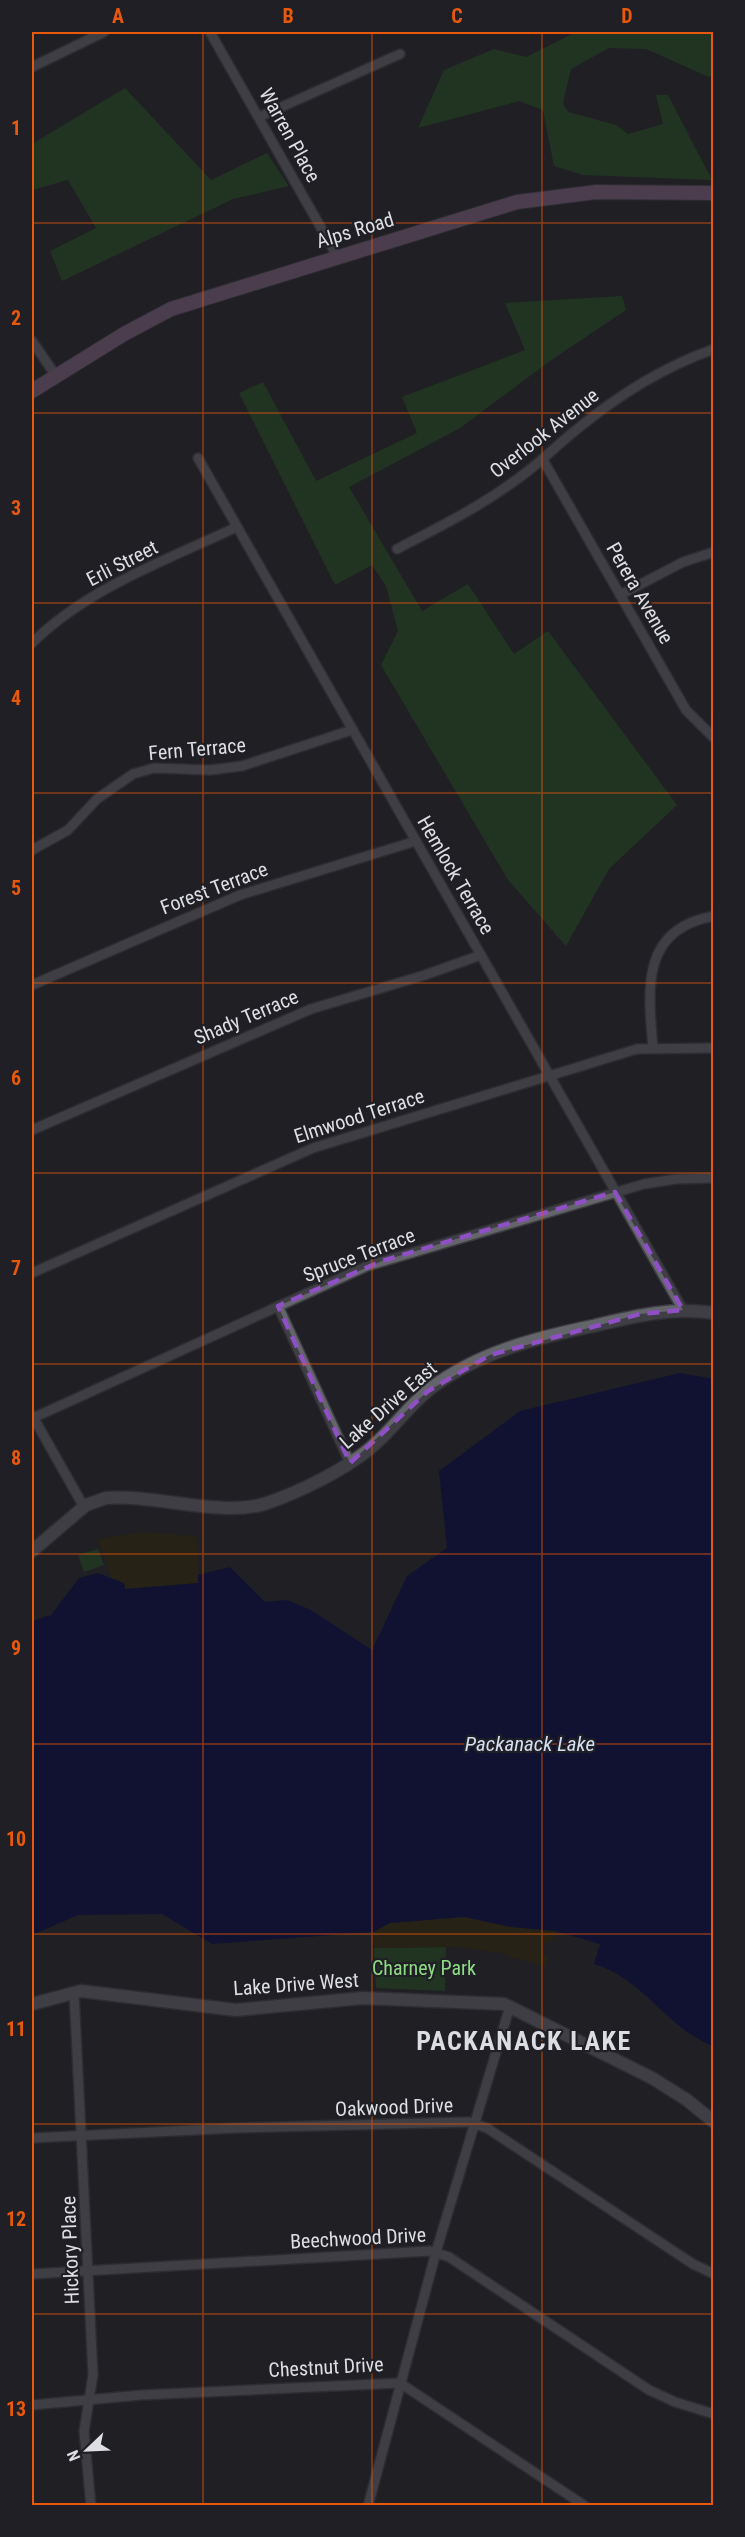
<svg xmlns="http://www.w3.org/2000/svg" width="745" height="2537" font-family="'Roboto Condensed',sans-serif">
<style>
.green{fill:#244f1f}
.sand{fill:#2f2705}
.water{fill:#000340}
.lines{fill:none;stroke-linecap:round;stroke-linejoin:round}
.minor-casing{stroke:#3c3c41;stroke-width:12}
.tertiary-casing{stroke:#3c3c41;stroke-width:15}
.secondary-casing{stroke:#3c3c41;stroke-width:16}
.minor{stroke:#64646b;stroke-width:9}
.tertiary{stroke:#64646b;stroke-width:12}
.secondary{stroke:#816181;stroke-width:14}
.marked{fill:none;stroke:#8f50c6;stroke-width:4.5;stroke-dasharray:12 8;stroke-linejoin:round}
.grid{fill:none;stroke:#e8590c;stroke-width:1.5;stroke-opacity:0.55}
.labels{text-anchor:middle;dominant-baseline:central;stroke-width:4.5;stroke-linejoin:round;paint-order:stroke}
.street-label{font-size:20px;fill:#dedfe2;stroke:#1f1f25}
.park-label{font-size:20px;fill:#8edb84;stroke:#1f1f25}
.water-label{font-size:21px;font-style:italic;fill:#d5dff3;stroke:#1f1f25}
.district-label{font-size:26px;font-weight:bold;letter-spacing:1.5px;fill:#dcdce3;stroke:#1f1f25}
.neatline{fill:none;stroke:#e8590c;stroke-width:2}
.grid-label{font-size:20px;text-anchor:middle;font-weight:bold;fill:#e8590c}
</style>
<rect width="100%" height="100%" fill="#1f1f25"/>
<g class="green">
<polygon points="576,32 597,34 604,32 713,32 713,75 709,77 646,49 609,48 571,69 563,103 568,112 616,125 628,134 663,124 656,95 668,95 712,180 583,175 554,166 543,110 519,101 418,128 444,70 494,49 526,57"/>
<polygon points="125,88 211,180 267,153 289,186 233,199 62,281 50,251 96,228 68,180 32,190 32,144"/>
<polygon points="622,296 626,310 550,361 460,428 349,487 422,611 468,584 514,654 548,631 677,805 609,869 566,946 508,880 381,665 398,631 386,586 372,565 335,585 239,393 263,382 316,481 417,433 402,397 525,350 505,303"/>
<polygon points="98,1549 104,1565 84,1572 78,1555"/>
<polygon points="446,1947 445,1991 376,1988 374,1948"/>
</g>
<g class="sand">
<polygon points="143,1532 196,1536 199,1583 125,1589 124,1583 112,1578 97,1539"/>
<polygon points="464,1917 511,1927 555,1931 552,1943 546,1941 542,1955 548,1957 545,1967 508,1956 508,1954 457,1947 374,1948 373,1933 389,1923"/>
</g>
<path class="water" d="M 680,1373 L 714,1379 L 713,2046 C 667,2029 643,1978 594,1964 L 600,1944 L 555,1931 L 511,1927 L 464,1917 L 390,1923 L 373,1932 L 212,1944 L 162,1914 L 78,1915 L 32,1935 L 32,1621 L 51,1615 L 79,1578 L 98,1573 L 124,1583 L 125,1589 L 198,1583 L 198,1575 L 230,1567 L 265,1602 L 287,1600 L 311,1610 L 372,1650 L 407,1576 L 447,1548 L 439,1471 L 520,1411 Z"/>
<g class="lines">
<g class="minor-casing">
<g id="minor">
<polyline points="210,32 337,256"/>
<polyline points="32,67 104,32"/>
<polyline points="259,117 400,54"/>
<polyline points="32,341 56,376"/>
<polyline points="198,458 683,1310"/>
<polyline points="543,460 686,710 714,738"/>
<path d="M 397,549 C 439,527 482,506 520,477 C 540,463 557,445 576,430 C 617,396 663,367 714,349"/>
<polyline points="620,595 683,562 714,552"/>
<path d="M 32,643 C 88,588 166,560 237,527"/>
<polyline points="32,850 68,830 97,799 133,774 154,768 210,770 242,766 352,730"/>
<polyline points="32,985 240,895 416,841"/>
<path d="M 653,1048 C 648,990 640,929 714,916"/>
<polyline points="32,1130 311,1009 425,975 481,955"/>
<polyline points="32,1273 313,1148 637,1049 714,1048"/>
<polyline points="278,1306 350,1463"/>
<polyline points="32,1415 84,1507"/>
<polyline points="33,1418 367,1266 644,1184 676,1179 714,1178"/>
<polyline points="74,1992 93,2375 84,2431 91,2506"/>
<polyline points="32,2138 236,2128 469,2122 487,2128 693,2264 714,2274"/>
<polyline points="32,2274 430,2251 449,2257 649,2390 675,2402 714,2414"/>
<polyline points="32,2405 141,2395 400,2383 585,2506"/>
<polyline points="368,2506 436,2252 510,2006"/>
</g>
</g>
<g class="tertiary-casing">
<g id="tertiary">
<path d="M 32,1551 L 86,1505 L 106,1498 C 153,1494 222,1517 264,1504 C 298,1493 349,1468 375,1444 C 394,1427 410,1405 430,1389 C 477,1353 535,1338 593,1326 C 635,1316 670,1307 714,1313"/>
<polyline points="32,2004 81,1991 236,2010 363,1998 504,2004 652,2078 687,2100 714,2122"/>
</g>
</g>
<g class="secondary-casing">
<polyline id="secondary" points="32,391 124,334 171,309 517,202 596,192 714,193"/>
</g>
<use href="#minor" class="minor"/>
<use href="#tertiary" class="tertiary"/>
<use href="#secondary" class="secondary"/>
</g>
<path d="M0 0H745V2537H0ZM 615,1192 L 683,1310 L 640,1314 L 490,1355 L 428,1391 L 350,1463 L 278,1306 L 382,1261 Z" fill="#1f1f25" fill-opacity=".55" fill-rule="evenodd"/>
<path class="marked" d="M 615,1192 L 683,1310 L 640,1314 L 490,1355 L 428,1391 L 350,1463 L 278,1306 L 382,1261 Z"/>
<path class="grid" d="M 203,32 L 203,2506M 372,32 L 372,2506M 542,32 L 542,2506M 32,223 L 714,223M 32,413 L 714,413M 32,603 L 714,603M 32,793 L 714,793M 32,983 L 714,983M 32,1173 L 714,1173M 32,1364 L 714,1364M 32,1554 L 714,1554M 32,1744 L 714,1744M 32,1934 L 714,1934M 32,2124 L 714,2124M 32,2314 L 714,2314"/>
<g class="labels">
<g class="street-label">
<text transform="translate(290 135) rotate(61)">Warren Place</text>
<text transform="translate(355 230) rotate(-17)">Alps Road</text>
<text transform="translate(544 433) rotate(-38)">Overlook Avenue</text>
<text transform="translate(122 563) rotate(-27)">Erli Street</text>
<text transform="translate(640 593) rotate(60)">Perera Avenue</text>
<text transform="translate(197 749) rotate(-5)">Fern Terrace</text>
<text transform="translate(456 875) rotate(60)">Hemlock Terrace</text>
<text transform="translate(214 888) rotate(-21)">Forest Terrace</text>
<text transform="translate(246 1017) rotate(-23)">Shady Terrace</text>
<text transform="translate(359 1116) rotate(-18)">Elmwood Terrace</text>
<text transform="translate(359 1255) rotate(-21)">Spruce Terrace</text>
<text transform="translate(388 1405) rotate(-41)">Lake Drive East</text>
<text transform="translate(296 1984) rotate(-4)">Lake Drive West</text>
<text transform="translate(394 2107) rotate(-2)">Oakwood Drive</text>
<text transform="translate(358 2238) rotate(-3)">Beechwood Drive</text>
<text transform="translate(70 2250) rotate(-92)">Hickory Place</text>
<text transform="translate(326 2367) rotate(-3)">Chestnut Drive</text>
</g>
<g class="park-label">
<text x="424" y="1968">Charney Park</text>
</g>
<g class="water-label">
<text x="530" y="1744">Packanack Lake</text>
</g>
<g class="district-label">
<text x="524" y="2041">PACKANACK LAKE</text>
</g>
</g>
<rect width="745" height="2537" fill="none" stroke="#1f1f25" stroke-width="66"/>
<g transform="translate(87 2450) rotate(247)" stroke="#1f1f25" stroke-width="4.5" paint-order="stroke">
<path d="M0-4.5L10 22L0 15L-10 22Z" fill="#dedfe2"/>
<text y="-9" font-size="16" font-weight="bold" text-anchor="middle" fill="#dedfe2">N</text>
</g>
<rect x="33" y="33" width="679" height="2471" class="neatline"/>
<g class="grid-label">
<text x="118" y="23">A</text>
<text x="288" y="23">B</text>
<text x="457" y="23">C</text>
<text x="627" y="23">D</text>
<text x="16" y="135">1</text>
<text x="16" y="325">2</text>
<text x="16" y="515">3</text>
<text x="16" y="705">4</text>
<text x="16" y="895">5</text>
<text x="16" y="1085">6</text>
<text x="16" y="1275">7</text>
<text x="16" y="1465">8</text>
<text x="16" y="1655">9</text>
<text x="16" y="1846">10</text>
<text x="16" y="2036">11</text>
<text x="16" y="2226">12</text>
<text x="16" y="2416">13</text>
</g>
</svg>
